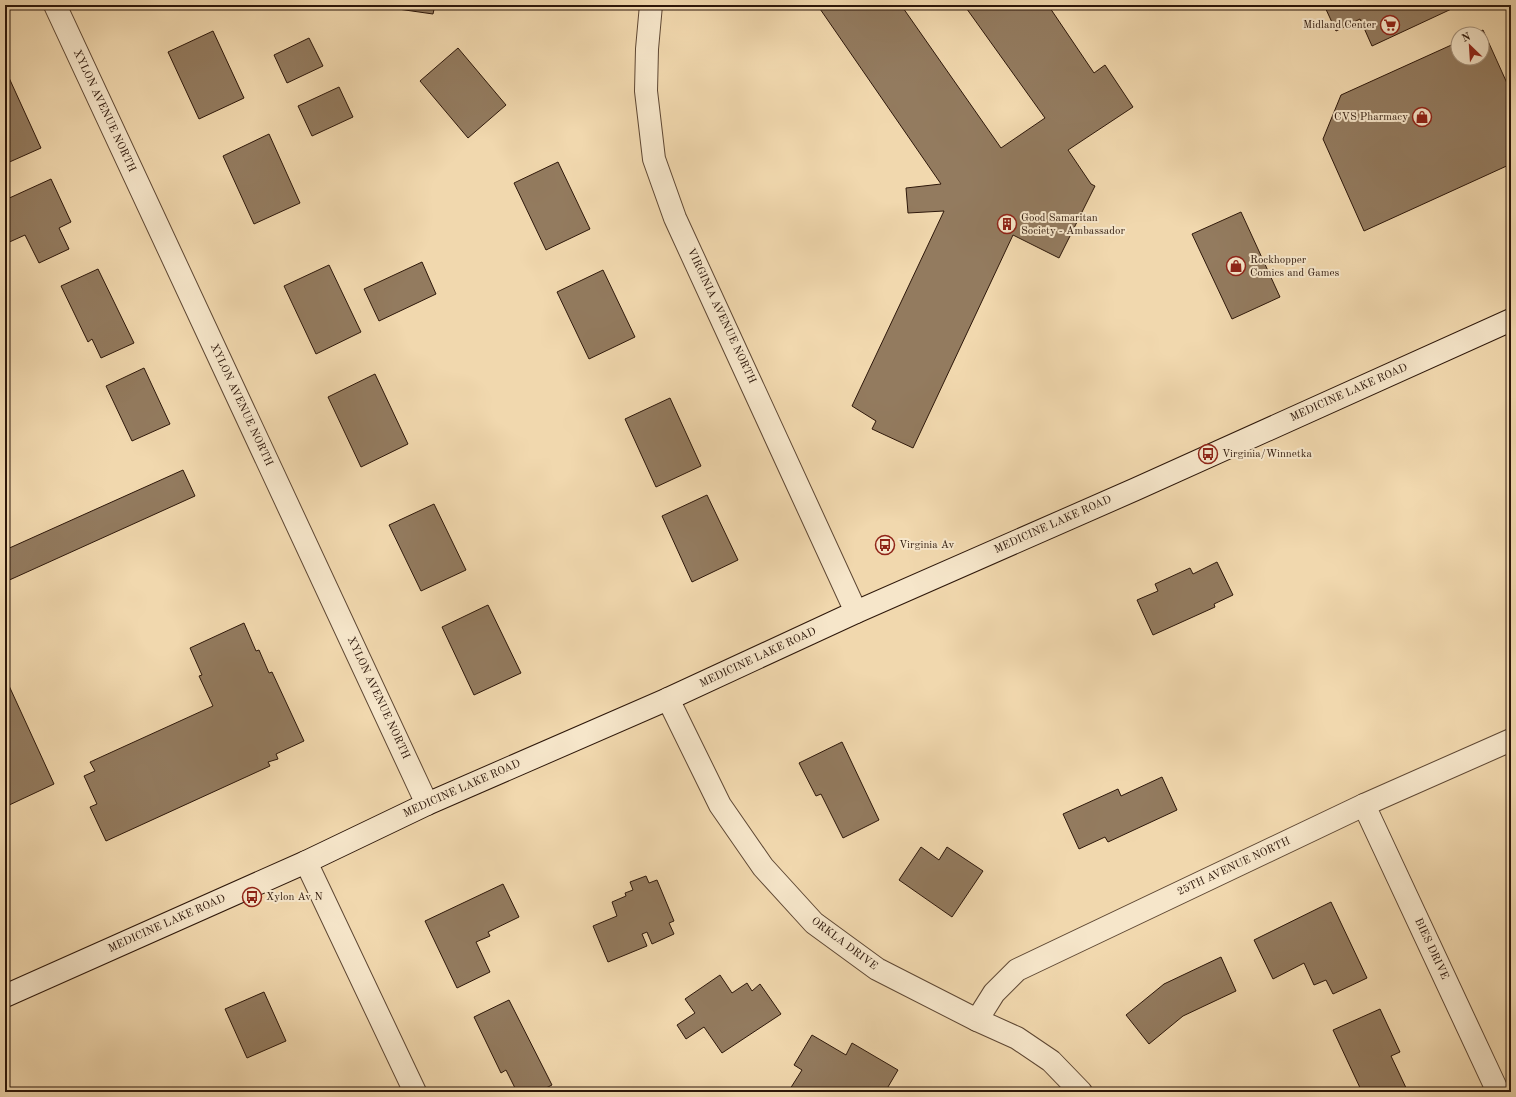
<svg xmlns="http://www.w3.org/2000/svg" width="1516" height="1097" font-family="'Old Standard TT',serif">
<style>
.building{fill:#937b5f;stroke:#2d170a}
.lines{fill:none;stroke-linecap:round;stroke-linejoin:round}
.street-casing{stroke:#5e4733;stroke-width:24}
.secondary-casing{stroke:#2d170a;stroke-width:24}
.street{stroke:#f6e6ca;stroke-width:22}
.secondary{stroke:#f6e6ca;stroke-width:22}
.labels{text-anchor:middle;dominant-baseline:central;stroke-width:4;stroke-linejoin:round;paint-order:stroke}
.poi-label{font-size:11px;fill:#2d170a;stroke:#f6e6ca;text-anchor:start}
.street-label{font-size:11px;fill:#2d170a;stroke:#f6e6ca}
</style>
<rect width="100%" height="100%" fill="#f1d8ae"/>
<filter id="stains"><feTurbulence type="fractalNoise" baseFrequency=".005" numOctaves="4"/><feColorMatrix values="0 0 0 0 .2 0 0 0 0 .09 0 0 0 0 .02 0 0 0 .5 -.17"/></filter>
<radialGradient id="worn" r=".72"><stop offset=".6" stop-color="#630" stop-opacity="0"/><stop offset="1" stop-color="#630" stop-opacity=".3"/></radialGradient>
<g class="building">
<polygon points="384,5 435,5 433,14 384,7"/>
<polygon points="820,5 901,5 1001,148 1045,118 964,5 1048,5 1094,73 1105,65 1133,107 1068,150 1091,184 1095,186 1059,258 1013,235 913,448 872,429 876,421 852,406 944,211 908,213 906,188 941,184 818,6"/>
<polygon points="1324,5 1460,5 1372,46 1360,19 1336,31"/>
<polygon points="1483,30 1511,92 1511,164 1364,231 1323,139 1341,95 1458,42 1458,58 1482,58 1482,34 1475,34"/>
<polygon points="213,31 244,98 199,119 168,52"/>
<polygon points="309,38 323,66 287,83 274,55"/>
<polygon points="458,48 506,105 468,138 420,81"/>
<polygon points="5,69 41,148 5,164"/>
<polygon points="339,87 353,117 312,136 298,106"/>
<polygon points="269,134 300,203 254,224 223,156"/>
<polygon points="558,162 590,229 546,250 514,183"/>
<polygon points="51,179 71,222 59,228 69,249 39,263 25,235 5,244 5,200"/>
<polygon points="1241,212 1280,297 1232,319 1192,234"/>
<polygon points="422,262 436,294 379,321 364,289"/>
<polygon points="329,265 361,332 316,354 284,286"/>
<polygon points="98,269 134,343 101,358 92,339 88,342 61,286"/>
<polygon points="603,270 635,337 589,359 557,292"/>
<polygon points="144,368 170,424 132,441 106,386"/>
<polygon points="375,374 408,444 361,467 328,397"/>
<polygon points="670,398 701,466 656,487 625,419"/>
<polygon points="183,470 195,496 5,582 5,550"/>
<polygon points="707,495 738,560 692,582 662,516"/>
<polygon points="434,504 466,570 421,591 389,525"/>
<polygon points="1217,562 1233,595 1214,604 1215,607 1153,635 1137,600 1158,591 1155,584 1190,568 1193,574"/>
<polygon points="488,605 521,673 474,695 442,627"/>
<polygon points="244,623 256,651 259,650 269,673 272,672 304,741 276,754 278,759 268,762 270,766 106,841 90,807 97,804 84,776 95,771 90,762 213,706 199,676 202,675 190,648"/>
<polygon points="5,677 54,784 5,807"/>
<polygon points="842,742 879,820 843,838 821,794 816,796 799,763"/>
<polygon points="1162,777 1177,810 1108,842 1105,837 1079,849 1063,814 1118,789 1121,796"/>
<polygon points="921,847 939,860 947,847 983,871 952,917 899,880"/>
<polygon points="646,876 649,883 657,880 674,921 669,923 674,934 652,944 647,932 642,934 647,946 608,962 593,926 617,916 612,902 626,896 625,893 633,890 630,882"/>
<polygon points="503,884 519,917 488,932 490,936 476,942 490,972 457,988 425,921"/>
<polygon points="1331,902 1367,978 1333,994 1326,980 1314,985 1304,963 1273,979 1254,940"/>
<polygon points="1221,957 1236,991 1183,1016 1149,1044 1126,1015 1164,984"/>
<polygon points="720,975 732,993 747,983 752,991 760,984 781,1014 722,1053 704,1027 686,1039 677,1025 695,1013 685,999"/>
<polygon points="264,992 286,1041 247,1058 225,1009"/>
<polygon points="509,1000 552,1085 538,1092 517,1092 506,1070 501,1073 474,1017"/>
<polygon points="1380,1009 1400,1052 1391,1056 1408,1092 1362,1092 1333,1030"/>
<polygon points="812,1035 846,1055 852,1043 898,1070 885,1092 795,1092 790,1089 802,1070 794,1065"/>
</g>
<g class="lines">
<g class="street-casing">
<g id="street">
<polyline points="55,5 427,804"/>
<polyline points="651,5 647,49 646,91 654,159 675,218 856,612"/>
<polyline points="668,699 720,805 763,867 814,923 877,969 977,1020 1017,1038 1051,1061 1081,1092"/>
<polyline points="1364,805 1498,1092"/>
<polyline points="306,862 415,1092"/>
<polyline points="977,1020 994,993 1017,970 1364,805 1511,740"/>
</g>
</g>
<g class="secondary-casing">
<polyline id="secondary" points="5,996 306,862 427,804 668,699 856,612 1136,489 1511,320"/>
</g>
<use href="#street" class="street"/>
<use href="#secondary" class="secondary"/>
</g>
<defs>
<g id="supermarket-ring" transform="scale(1)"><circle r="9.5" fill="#f6e6ca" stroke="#8f2418" stroke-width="1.5"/><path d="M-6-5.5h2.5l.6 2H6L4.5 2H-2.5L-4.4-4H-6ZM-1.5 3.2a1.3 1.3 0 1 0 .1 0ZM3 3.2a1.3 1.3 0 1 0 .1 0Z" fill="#8f2418"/></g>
<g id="shop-ring" transform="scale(1)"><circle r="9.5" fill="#f6e6ca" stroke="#8f2418" stroke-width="1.5"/><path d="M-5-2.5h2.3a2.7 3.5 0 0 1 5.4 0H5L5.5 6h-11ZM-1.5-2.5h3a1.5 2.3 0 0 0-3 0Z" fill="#8f2418"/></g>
<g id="building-ring" transform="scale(1)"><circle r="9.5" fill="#f6e6ca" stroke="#8f2418" stroke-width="1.5"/><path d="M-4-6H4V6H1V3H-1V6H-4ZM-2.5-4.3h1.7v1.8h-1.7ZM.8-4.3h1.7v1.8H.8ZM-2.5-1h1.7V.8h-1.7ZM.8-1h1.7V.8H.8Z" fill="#8f2418"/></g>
<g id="bus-ring" transform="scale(1)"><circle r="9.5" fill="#f6e6ca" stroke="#8f2418" stroke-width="1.5"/><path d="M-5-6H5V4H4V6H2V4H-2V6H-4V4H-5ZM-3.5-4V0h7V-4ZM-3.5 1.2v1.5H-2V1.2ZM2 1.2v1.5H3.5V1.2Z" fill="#8f2418"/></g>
</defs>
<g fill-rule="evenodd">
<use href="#supermarket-ring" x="1390" y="25"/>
<use href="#shop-ring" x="1422" y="117"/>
<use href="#building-ring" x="1007" y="224"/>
<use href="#shop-ring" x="1236" y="266"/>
<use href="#bus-ring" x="1208" y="454"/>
<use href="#bus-ring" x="885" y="545"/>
<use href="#bus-ring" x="252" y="897"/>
</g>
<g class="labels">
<g class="poi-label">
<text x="1376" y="25" text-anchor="end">Midland Center</text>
<text x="1408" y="117" text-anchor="end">CVS Pharmacy</text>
<text x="1021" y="218">Good Samaritan<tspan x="1021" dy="13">Society - Ambassador</tspan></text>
<text x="1250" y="260">Rockhopper<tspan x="1250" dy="13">Comics and Games</tspan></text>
<text x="1222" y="454">Virginia/Winnetka</text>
<text x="899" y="545">Virginia Av</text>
<text x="266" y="897">Xylon Av N</text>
</g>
<g class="street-label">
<text transform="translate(104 111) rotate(65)">XYLON AVENUE NORTH</text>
<text transform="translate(721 316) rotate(65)">VIRGINIA AVENUE NORTH</text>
<text transform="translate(1349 393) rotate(-24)">MEDICINE LAKE ROAD</text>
<text transform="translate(241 405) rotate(65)">XYLON AVENUE NORTH</text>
<text transform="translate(1053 525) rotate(-24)">MEDICINE LAKE ROAD</text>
<text transform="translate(758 658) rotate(-25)">MEDICINE LAKE ROAD</text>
<text transform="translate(378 698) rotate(65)">XYLON AVENUE NORTH</text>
<text transform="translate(462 789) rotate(-24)">MEDICINE LAKE ROAD</text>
<text transform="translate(1234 867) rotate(-25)">25TH AVENUE NORTH</text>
<text transform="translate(167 924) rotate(-24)">MEDICINE LAKE ROAD</text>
<text transform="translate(844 944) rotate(37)">ORKLA DRIVE</text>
<text transform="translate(1431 949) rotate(65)">BIES DRIVE</text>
</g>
</g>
<rect width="1516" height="1097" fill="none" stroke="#f1d8ae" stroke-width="20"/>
<rect x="6" y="6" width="1504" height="1085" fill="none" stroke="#2d170a" stroke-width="2"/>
<rect x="10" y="10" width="1496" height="1077" fill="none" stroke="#2d170a"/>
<g transform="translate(1470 46) rotate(335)"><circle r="19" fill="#f6e6ca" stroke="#a6937d"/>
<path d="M0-3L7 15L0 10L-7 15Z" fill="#8f2418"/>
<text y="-6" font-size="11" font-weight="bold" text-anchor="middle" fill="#2d170a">N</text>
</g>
<rect width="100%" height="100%" filter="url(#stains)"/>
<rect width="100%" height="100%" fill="url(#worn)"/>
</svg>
